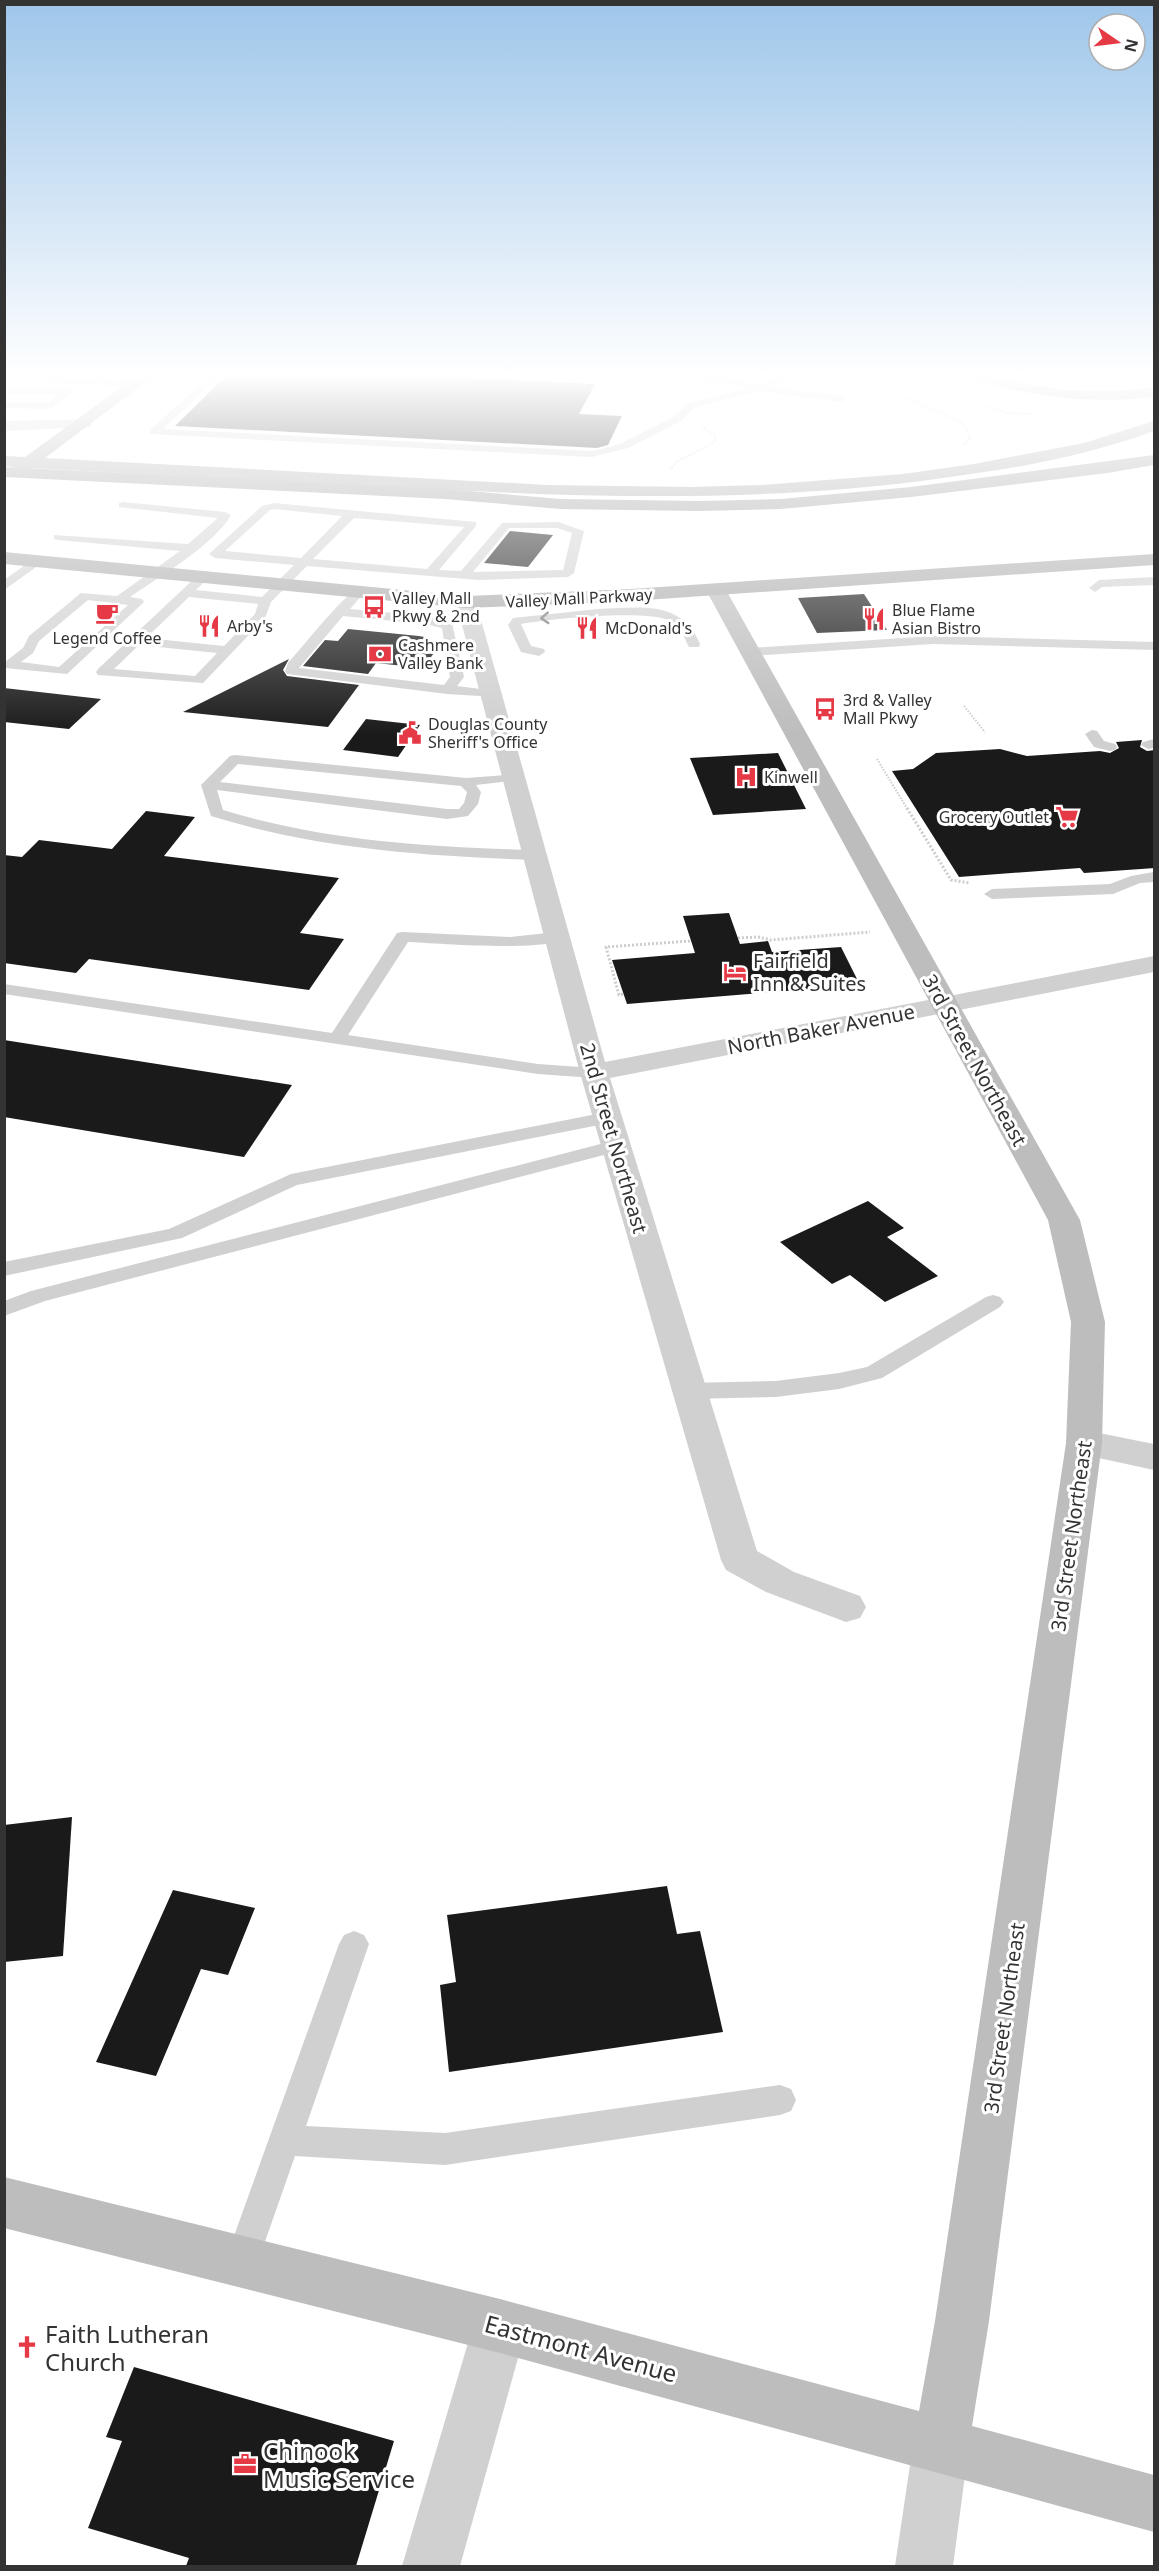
<svg xmlns="http://www.w3.org/2000/svg" width="1159" height="2571" font-family="'Noto Sans',sans-serif">
<style>
.building{fill:#1a1a1a}
.lines{fill:none;stroke-linecap:round;stroke-linejoin:round}
.path-far1{stroke:#cdcdcd;stroke-width:2;stroke-dasharray:1.5 1.5;stroke-linecap:butt}
.path{stroke:#cdcdcd;stroke-width:3;stroke-dasharray:2 2;stroke-linecap:butt}
.service{fill:#d0d0d0;fill-rule:evenodd}
.minor{fill:#d0d0d0;fill-rule:evenodd}
.tertiary{fill:#d0d0d0;fill-rule:evenodd}
.secondary{fill:#bdbdbd;fill-rule:evenodd}
.primary{fill:#ababab;fill-rule:evenodd}
.trunk{fill:#a2a2a2;fill-rule:evenodd}
.oneway{stroke:#7a7a7a}
.labels{text-anchor:middle;dominant-baseline:central;stroke-width:6;stroke-linejoin:round;paint-order:stroke}
.far-poi-label{font-size:16px;fill:#333;stroke:#fff;text-anchor:start}
.far-street-label{font-size:16px;fill:#333;stroke:#fff}
.poi-label{font-size:20px;fill:#333;stroke:#fff;text-anchor:start}
.street-label{font-size:20px;fill:#333;stroke:#fff}
.near-poi-label{font-size:24px;fill:#333;stroke:#fff;text-anchor:start}
.near-street-label{font-size:24px;fill:#333;stroke:#fff}
</style>
<rect width="100%" height="100%" fill="#fff"/>
<g class="building">
<polygon points="227,375 421,375 595,384 579,414 622,416 608,445 597,448 175,426"/>
<polygon points="510,531 553,535 528,567 484,563"/>
<polygon points="864,594 887,630 817,633 798,598"/>
<polygon points="348,629 419,636 430,638 428,641 442,642 423,668 376,663 368,674 303,666 325,640 338,641"/>
<polygon points="289,659 283,670 287,676 359,685 328,727 183,712"/>
<polygon points="4,688 101,699 69,729 4,722"/>
<polygon points="366,719 420,725 398,757 343,750"/>
<polygon points="1142,740 1140,747 1147,751 1155,750 1155,868 1084,873 1080,868 959,877 892,771 913,769 936,753 1000,749 1027,756 1100,751 1110,753 1119,748 1116,742"/>
<polygon points="778,753 806,809 713,815 690,758"/>
<polygon points="146,811 195,817 164,856 339,878 300,933 344,939 309,990 89,959 76,973 4,963 4,855 22,857 39,840 112,849"/>
<polygon points="729,913 740,944 768,941 772,952 841,947 860,985 627,1004 612,960 695,953 683,916"/>
<polygon points="4,1040 292,1085 244,1157 4,1117"/>
<polygon points="868,1201 904,1228 887,1237 938,1276 885,1302 850,1275 832,1284 780,1242"/>
<polygon points="72,1817 63,1956 4,1962 4,1825"/>
<polygon points="667,1886 677,1934 700,1931 723,2032 449,2072 440,1985 456,1982 447,1915"/>
<polygon points="173,1890 255,1908 228,1975 201,1969 156,2076 96,2062"/>
<polygon points="134,2367 394,2441 356,2566 186,2566 189,2558 88,2528 122,2441 106,2437"/>
</g>
<g class="lines">
<g class="path-far1">
<polyline points="863,375 881,387 960,421 966,428 970,439 963,445"/>
<polyline points="887,375 935,381 956,389"/>
<polyline points="512,380 515,375"/>
<polyline points="987,405 1006,413 1032,414"/>
<polyline points="670,470 676,462 715,442 715,436 701,426"/>
<polyline points="964,706 985,732"/>
<polyline points="877,759 908,810"/>
</g>
<g class="path">
<polyline points="907,808 951,880 970,883"/>
<polyline points="738,938 758,937 771,940 870,932"/>
<polyline points="623,994 619,995 606,947 690,941"/>
</g>
<g class="service">
<polygon points="97,375 107,375 105,379 136,381 141,384 136,387 49,383 44,380 49,377 95,378"/>
<polygon points="211,375 221,375 163,429 592,451 620,444 673,417 689,403 749,388 734,384 613,378 609,375 734,378 759,385 781,375 794,375 771,387 841,396 846,399 841,402 760,391 695,407 681,421 628,448 592,457 150,434 150,430"/>
<polygon points="4,388 68,389 73,392 50,409 4,408 4,402 48,403 58,395 4,394"/>
<path d="M 123,502 L 225,512 L 231,515 C 215,544 159,577 130,597 L 142,599 L 144,602 L 67,674 L 5,668 L 5,662 L 23,648 L 29,636 L 81,593 L 117,596 L 180,551 L 58,540 L 54,539 L 54,535 L 188,544 L 218,518 L 119,507 L 119,503 ZM 88,600 L 128,605 L 59,667 L 21,662 L 33,653 L 39,641 Z"/>
<path d="M 274,503 L 476,522 L 476,526 L 439,570 L 461,571 L 502,523 L 558,522 L 584,531 L 574,573 L 568,577 L 479,580 L 307,566 L 271,602 L 265,618 L 203,683 L 98,675 L 96,672 L 98,669 L 198,575 L 206,575 L 208,578 L 196,590 L 262,597 L 294,565 L 215,558 L 209,554 L 262,506 ZM 274,509 L 342,516 L 301,558 L 225,551 L 270,510 ZM 354,518 L 464,527 L 427,569 L 313,559 ZM 509,528 L 557,528 L 572,533 L 563,570 L 473,572 ZM 189,597 L 258,604 L 255,614 L 224,646 L 146,638 ZM 139,645 L 217,653 L 195,676 L 114,669 Z"/>
<polygon points="35,558 41,562 39,565 4,590 4,580"/>
<polygon points="1154,577 1154,585 1102,587 1095,592 1089,588 1099,580"/>
<path d="M 358,589 L 364,593 L 350,609 L 427,616 L 452,623 L 464,677 L 457,686 L 496,691 L 498,694 L 496,697 L 447,694 L 287,674 L 285,671 L 288,663 C 301,649 344,594 358,589 ZM 343,616 L 426,624 L 442,628 L 450,677 L 444,685 L 299,668 Z"/>
<path d="M 598,609 C 640,608 681,599 700,644 L 699,647 L 689,647 C 684,638 681,626 670,621 C 646,609 550,619 521,624 L 531,646 L 544,649 L 545,652 L 539,656 L 521,652 L 508,625 L 513,618 Z"/>
<polygon points="933,636 1154,642 1154,650 933,644 749,656 743,652 749,648"/>
<polygon points="1092,730 1097,731 1104,741 1115,744 1117,747 1115,750 1110,751 1094,747 1085,734"/>
<polygon points="1154,739 1154,748 1148,749 1141,745 1143,742"/>
<path d="M 235,755 L 466,778 L 519,774 L 521,777 L 519,780 L 476,785 L 481,792 L 478,804 L 468,816 L 447,819 L 217,790 L 223,810 C 325,841 429,847 535,850 L 543,855 L 535,860 C 424,856 317,849 211,816 L 201,785 L 230,756 ZM 238,764 L 461,786 L 467,792 L 464,803 L 459,809 L 447,809 L 220,782 Z"/>
<polygon points="1154,872 1154,882 1140,883 1113,894 992,899 984,894 992,889 1110,884 1131,876"/>
<path d="M 403,932 L 510,937 L 557,932 L 565,937 C 553,953 433,943 408,942 L 348,1035 L 538,1064 L 594,1068 L 600,1069 L 603,1073 L 600,1077 L 594,1078 L 538,1074 L 4,994 L 4,984 L 332,1033 L 397,933 Z"/>
<polygon points="607,1112 614,1114 616,1118 614,1122 297,1185 182,1238 4,1276 4,1262 169,1229 291,1174"/>
<polygon points="616,1140 623,1142 626,1146 623,1150 45,1301 4,1316 4,1301 31,1291"/>
<polygon points="993,1295 1000,1297 1004,1302 1000,1307 882,1378 839,1389 776,1397 689,1399 681,1396 678,1391 681,1386 689,1383 776,1381 839,1373 867,1367 986,1297"/>
<polygon points="354,1931 364,1935 369,1944 306,2126 445,2133 780,2085 791,2089 796,2100 791,2111 780,2115 445,2165 295,2156 254,2273 242,2278 230,2273 225,2261 339,1944 344,1935"/>
</g>
<g class="minor">
<polygon points="466,596 473,598 476,602 605,1062 944,997 954,999 958,1005 954,1011 944,1013 610,1078 757,1551 794,1572 860,1596 866,1607 860,1618 846,1622 766,1592 726,1570 721,1560 580,1073 456,602 459,598"/>
<polygon points="1084,1430 1154,1444 1154,1470 1071,1452 1066,1443 1071,1434"/>
<polygon points="500,2299 519,2307 527,2326 460,2566 402,2566 473,2326 481,2307"/>
</g>
<g class="tertiary">
<polygon points="84,419 90,421 92,424 90,427 4,431 4,421"/>
<polygon points="1154,956 1154,972 944,1013 934,1011 930,1005 934,999 944,997"/>
<polygon points="941,2417 961,2425 969,2445 953,2566 895,2566 913,2445 921,2425"/>
</g>
<polygon class="secondary" points="716,584 723,586 726,590 1080,1220 1105,1322 1102,1443 989,2321 972,2426 1154,2475 1154,2532 500,2353 4,2228 4,2177 500,2299 919,2411 935,2321 1066,1443 1071,1322 1048,1220 706,590 709,586"/>
<g class="primary">
<path d="M 138,375 L 155,375 L 45,458 L 548,485 L 690,487 L 761,485 L 903,474 L 974,464 L 1084,443 L 1154,421 L 1154,431 C 1089,455 1019,468 950,477 C 771,503 592,498 412,488 C 285,482 159,475 32,468 L 21,473 L 15,472 L 14,467 L 4,466 L 4,456 L 25,457 Z"/>
<polygon points="4,552 466,596 631,589 1154,554 1154,565 631,601 466,608 4,564"/>
</g>
<g class="trunk">
<path d="M 971,375 L 994,375 L 1021,383 L 1065,390 L 1110,391 L 1154,388 L 1154,397 C 1092,404 1032,398 973,378 Z"/>
<polygon points="1154,455 1154,465 1107,473 911,497 781,509 699,511 561,509 445,499 4,477 4,467 445,489 561,499 699,501 781,499 911,487"/>
</g>
</g>
<defs><path id="oneway-chevron" d="M-2-3.5L2.5 0L-2 3.5" fill="none" stroke-width="1.6" stroke-linecap="round" stroke-linejoin="round" transform="scale(1.5)"/></defs>
<use class="oneway" href="#oneway-chevron" transform="translate(545 618) rotate(177)"/>
<linearGradient id="sky" x2="0" y2="1"><stop stop-color="#9ec6ea"/><stop offset="0.51" stop-color="#fff"/><stop offset="1" stop-color="#fff" stop-opacity="0"/></linearGradient>
<rect width="1159" height="735" fill="url(#sky)"/>
<defs>
<g id="bus-bare" transform="scale(1.8)"><path d="M-5-6H5V4H4V6H2V4H-2V6H-4V4H-5ZM-3.5-4V0h7V-4ZM-3.5 1.2v1.5H-2V1.2ZM2 1.2v1.5H3.5V1.2Z" fill="#e63946" stroke="#fff" stroke-width="2.5" paint-order="stroke"/></g>
<g id="cafe-bare" transform="scale(1.8)"><path d="M-5.5-4.5H6V0H3Q3 3.5 0 3.5H-2.5Q-5.5 3.5-5.5 0ZM3-3.2v2h1.7v-2ZM-6 4.5H4V6H-6Z" fill="#e63946" stroke="#fff" stroke-width="2.5" paint-order="stroke"/></g>
<g id="restaurant-bare" transform="scale(1.8)"><path d="M-5-6h1v4h1v-4h1v4h1v-4h1v5L-1.5 .5V6h-2V.5L-5-1ZM5-6V6H3V1.5H1.5Q1.5-4 5-6Z" fill="#e63946" stroke="#fff" stroke-width="2.5" paint-order="stroke"/></g>
<g id="bank-bare" transform="scale(1.8)"><path d="M-6-4H6V4H-6ZM0-2.3a2.3 2.3 0 1 0 0 4.6a2.3 2.3 0 1 0 0-4.6Z" fill="#e63946" stroke="#fff" stroke-width="2.5" paint-order="stroke"/></g>
<g id="civic-bare" transform="scale(1.8)"><path d="M-.6-6.5H3V-4.5H.6V-3L4-1V1h2V6H-6V1h2V-1L-.6-3ZM-1.2 2.5V6h2.4V2.5Z" fill="#e63946" stroke="#fff" stroke-width="2.5" paint-order="stroke"/></g>
<g id="hospital-bare" transform="scale(1.8)"><path d="M-5-5h3v3.5h4V-5h3V5h-3V1.5h-4V5h-3Z" fill="#e63946" stroke="#fff" stroke-width="2.5" paint-order="stroke"/></g>
<g id="supermarket-bare" transform="scale(1.8)"><path d="M-6-5.5h2.5l.6 2H6L4.5 2H-2.5L-4.4-4H-6ZM-1.5 3.2a1.3 1.3 0 1 0 .1 0ZM3 3.2a1.3 1.3 0 1 0 .1 0Z" fill="#e63946" stroke="#fff" stroke-width="2.5" paint-order="stroke"/></g>
<g id="hotel-bare" transform="scale(1.8)"><path d="M-6-4.5h1.5V1H6V5H4.5V3h-9V5H-6ZM-4 0a1.8 1.8 0 1 1 3.6 0ZM.5 0V-2.5h3Q6-2.5 6 0Z" fill="#e63946" stroke="#fff" stroke-width="2.5" paint-order="stroke"/></g>
<g id="church-bare" transform="scale(1.8)"><path d="M-1.2-6h2.4v3.5h3.3v2.4h-3.3V6h-2.4V-.1h-3.3v-2.4h3.3Z" fill="#e63946" stroke="#fff" stroke-width="2.5" paint-order="stroke"/></g>
<g id="office-bare" transform="scale(1.8)"><path d="M-6-3h4V-5.5h4V-3h4V5H-6ZM-1-4.5V-3h2v-1.5ZM-6 0V1H6V0Z" fill="#e63946" stroke="#fff" stroke-width="2.5" paint-order="stroke"/></g>
</defs>
<g fill-rule="evenodd">
<use href="#bus-bare" x="374" y="607"/>
<use href="#cafe-bare" x="107" y="613"/>
<use href="#restaurant-bare" x="874" y="619"/>
<use href="#restaurant-bare" x="209" y="626"/>
<use href="#restaurant-bare" x="587" y="628"/>
<use href="#bank-bare" x="380" y="654"/>
<use href="#bus-bare" x="825" y="709"/>
<use href="#civic-bare" x="410" y="733"/>
<use href="#hospital-bare" x="746" y="777"/>
<use href="#supermarket-bare" x="1067" y="817"/>
<use href="#hotel-bare" x="735" y="972"/>
<use href="#church-bare" x="27" y="2347"/>
<use href="#office-bare" x="245" y="2464"/>
</g>
<g class="labels">
<g class="far-poi-label">
<text x="392" y="598">Valley Mall<tspan x="392" dy="18">Pkwy &amp; 2nd</tspan></text>
<text x="892" y="610">Blue Flame<tspan x="892" dy="18">Asian Bistro</tspan></text>
<text x="227" y="626">Arby's</text>
<text x="605" y="628">McDonald's</text>
<text x="107" y="638" text-anchor="middle">Legend Coffee</text>
<text x="398" y="645">Cashmere<tspan x="398" dy="18">Valley Bank</tspan></text>
<text x="843" y="700">3rd &amp; Valley<tspan x="843" dy="18">Mall Pkwy</tspan></text>
<text x="428" y="724">Douglas County<tspan x="428" dy="18">Sheriff's Office</tspan></text>
<text x="764" y="777">Kinwell</text>
<text x="1049" y="817" text-anchor="end">Grocery Outlet</text>
</g>
<g class="far-street-label">
<text transform="translate(579 598) rotate(-3)">Valley Mall Parkway</text>
</g>
<g class="poi-label">
<text x="753" y="960">Fairfield<tspan x="753" dy="23">Inn &amp; Suites</tspan></text>
</g>
<g class="street-label">
<text transform="translate(821 1029) rotate(-11)">North Baker Avenue</text>
<text transform="translate(975 1060) rotate(61)">3rd Street Northeast</text>
<text transform="translate(614 1138) rotate(74)">2nd Street Northeast</text>
<text transform="translate(1071 1536) rotate(-82)">3rd Street Northeast</text>
<text transform="translate(1004 2018) rotate(-82)">3rd Street Northeast</text>
</g>
<g class="near-poi-label">
<text x="45" y="2333">Faith Lutheran<tspan x="45" dy="28">Church</tspan></text>
<text x="263" y="2450">Chinook<tspan x="263" dy="28">Music Service</tspan></text>
</g>
<g class="near-street-label">
<text transform="translate(581 2348) rotate(15)">Eastmont Avenue</text>
</g>
</g>
<rect width="1159" height="2571" fill="none" stroke="#333333" stroke-width="12"/>
<g transform="translate(1117 42) rotate(104)"><circle r="28" fill="#ffffff" stroke="#adadad" stroke-width="1.5"/>
<path d="M0-4.5L10 22L0 15L-10 22Z" fill="#e63946"/>
<text y="-9" font-size="16" font-weight="bold" text-anchor="middle" fill="#333333">N</text>
</g>
</svg>
